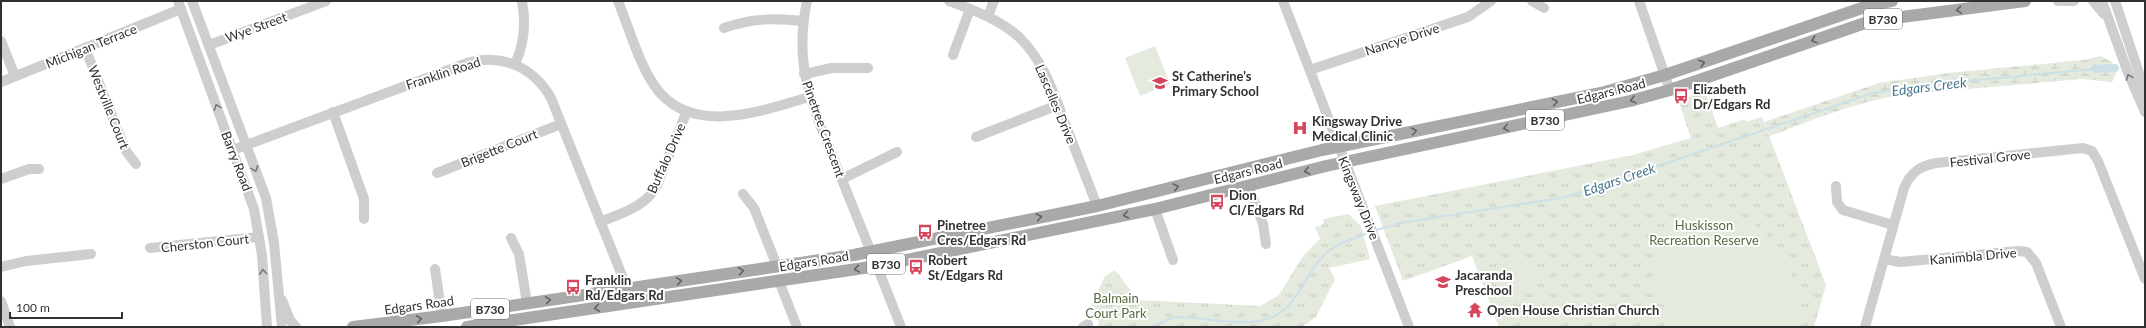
<svg xmlns="http://www.w3.org/2000/svg" width="2146" height="328" font-family="Lato,sans-serif">
<style>
.wetland{fill:url(#wetland-marsh)}
.park{fill:url(#park-tufts)}
.pitch{fill:#e5eade}
.lines{fill:none;stroke-linecap:round;stroke-linejoin:round}
.stream{stroke:#cce0e8;stroke-width:2}
.canal{stroke:#cce0e8;stroke-width:8}
.minor{stroke:#cecece;stroke-width:10}
.major{stroke:#a9a9a9;stroke-width:12}
.oneway{stroke:#616161}
.oneway2{stroke:#787878}
.labels{text-anchor:middle;dominant-baseline:central;stroke-width:4;stroke-linejoin:round;paint-order:stroke}
.shield{fill:#fff;stroke:#6f6f6f;stroke-width:1}
.shield-label{font-size:12px;font-weight:bold;fill:#313131}
.street-label{font-size:13px;fill:#313131;stroke:#fff}
.poi-label{font-size:13px;font-weight:bold;fill:#313131;stroke:#fff;text-anchor:start}
.park-label{font-size:13px;fill:#586a42;stroke:#fff}
.water-label{font-size:14px;font-style:italic;fill:#46778d;stroke:#fff}
</style>
<defs>
<pattern id="wetland-marsh" width="20" height="14" patternUnits="userSpaceOnUse"><rect width="20" height="14" fill="#e5eade"/><path d="M1 5h8M5 5V1M11 12h8M15 12V8" fill="none" stroke="#c5c9bf"/></pattern>
<pattern id="park-tufts" width="24" height="20" patternUnits="userSpaceOnUse"><rect width="24" height="20" fill="#e5eade"/><path d="M3 7l-1-3M5 7V3M7 7l1-3M15 17l-1-3M17 17v-4M19 17l1-3" fill="none" stroke="#c5c9bf"/></pattern>
</defs>
<rect width="100%" height="100%" fill="#fff"/>
<path class="wetland" d="M 2100,56 L 2112,62 L 2116,74 L 2112,82 L 2082,79 L 1898,95 C 1854,103 1812,120 1770,136 L 1764,122 L 1879,83 L 1948,73 L 2084,60 Z"/>
<g class="park">
<polygon points="1705,91 1718,128 1745,119 1746,122 1762,117 1826,285 1814,327 1499,327 1472,256 1403,281 1375,206 1633,155 1691,138 1678,100"/>
<polygon points="1349,214 1361,226 1370,259 1329,268 1335,279 1316,317 1302,327 1098,327 1099,321 1089,310 1105,276 1115,270 1138,300 1260,306 1279,295 1303,256 1320,239 1315,227 1324,224 1323,219"/>
</g>
<g class="pitch">
<polygon points="1155,46 1170,84 1140,96 1125,58"/>
<path d="M 1705,210 C 1712,210 1719,209 1726,211 C 1770,221 1811,283 1794,327 L 1675,327 C 1646,284 1647,226 1705,210 Z"/>
<polygon points="1526,257 1530,269 1505,278 1501,267"/>
<polygon points="1532,273 1536,284 1511,293 1507,282"/>
<polygon points="1540,298 1544,309 1519,319 1515,307"/>
<polygon points="1546,315 1551,326 1523,327 1522,324"/>
</g>
<g class="lines">
<g class="stream">
<polyline points="1376,230 1401,223 1566,197 1873,93 1911,86 2095,69"/>
<path d="M 1153,327 L 1169,319 L 1178,317 C 1203,317 1241,326 1263,320 C 1297,313 1302,277 1324,255 C 1336,243 1354,239 1370,232"/>
</g>
<polyline class="canal" points="2095,69 2115,68"/>
<g class="minor">
<polyline points="178,1 254,209 262,255 267,327"/>
<polyline points="192,1 266,198 274,243 282,327"/>
<path d="M 618,1 C 629,28 638,61 654,85 C 689,138 762,111 809,97"/>
<path d="M 807,1 C 794,62 810,100 832,155 C 845,187 858,219 871,252"/>
<path d="M 949,1 C 973,10 999,19 1019,37 C 1044,61 1054,94 1066,126 C 1076,152 1087,179 1097,206"/>
<polyline points="1283,1 1409,327"/>
<polyline points="1532,1 1544,8"/>
<polyline points="1639,1 1670,90"/>
<polyline points="2058,1 2074,1"/>
<polyline points="2093,1 2104,14"/>
<polyline points="2102,1 2127,70 2145,112"/>
<polyline points="2115,1 2145,91"/>
<polyline points="988,16 994,1"/>
<path d="M 724,28 C 753,18 773,18 803,21"/>
<polyline points="1,41 15,76"/>
<polyline points="209,45 326,1"/>
<polyline points="85,48 126,151 136,164"/>
<polyline points="953,55 970,9"/>
<path d="M 515,64 C 525,43 526,23 522,1"/>
<polyline points="1310,70 1468,17 1491,1"/>
<polyline points="804,74 832,68 868,68"/>
<polyline points="1,82 181,9"/>
<polyline points="333,112 364,199 364,219"/>
<polyline points="976,137 1058,105"/>
<path d="M 233,150 L 470,62 C 504,54 534,68 551,98 L 627,288"/>
<polyline points="437,173 561,124"/>
<polyline points="1,179 29,169 39,169"/>
<polyline points="842,179 897,152"/>
<polyline points="1248,185 1263,224 1266,244"/>
<polyline points="1836,186 1837,202 1843,210 1893,225"/>
<polyline points="743,194 754,208 777,266"/>
<polyline points="1155,209 1173,260"/>
<path d="M 600,222 C 622,213 646,207 657,185 L 687,111"/>
<polyline points="511,238 519,254 527,303"/>
<polyline points="150,248 259,237"/>
<polyline points="1884,259 1900,262 2019,251 2027,252 2036,263 2061,327"/>
<polyline points="877,266 901,327"/>
<polyline points="1,267 26,261 91,254"/>
<polyline points="435,269 442,316"/>
<polyline points="779,281 797,327"/>
<polyline points="282,300 290,320 296,327"/>
<polyline points="1,301 10,327"/>
<polyline points="1083,327 1088,324"/>
<path d="M 1865,327 L 1904,188 C 1911,172 1920,166 1936,163 L 2083,148 L 2092,151 L 2098,161 L 2145,279"/>
</g>
<g class="major">
<polyline points="353,327 442,316 854,255 1097,206 1322,150 1601,93 1665,75 1865,7 1892,1"/>
<polyline points="467,327 877,266 1155,209 1326,166 1630,101 1670,90 1871,21 2025,1"/>
</g>
</g>
<defs><path id="oneway-chevron" d="M-2-3.5L2.5 0L-2 3.5" fill="none" stroke-width="1.6" stroke-linecap="round" stroke-linejoin="round"/></defs>
<g class="oneway">
<use href="#oneway-chevron" transform="translate(1959 10) rotate(174)"/>
<use href="#oneway-chevron" transform="translate(1814 40) rotate(161)"/>
<use href="#oneway-chevron" transform="translate(1702 63) rotate(-18)"/>
<use href="#oneway-chevron" transform="translate(1633 100) rotate(165)"/>
<use href="#oneway-chevron" transform="translate(1555 102) rotate(-11)"/>
<use href="#oneway-chevron" transform="translate(1506 128) rotate(168)"/>
<use href="#oneway-chevron" transform="translate(1414 131) rotate(-12)"/>
<use href="#oneway-chevron" transform="translate(1307 171) rotate(167)"/>
<use href="#oneway-chevron" transform="translate(1176 187) rotate(-13)"/>
<use href="#oneway-chevron" transform="translate(1126 215) rotate(168)"/>
<use href="#oneway-chevron" transform="translate(1039 217) rotate(-11)"/>
<use href="#oneway-chevron" transform="translate(857 269) rotate(171)"/>
<use href="#oneway-chevron" transform="translate(741 271) rotate(-8)"/>
<use href="#oneway-chevron" transform="translate(679 281) rotate(-8)"/>
<use href="#oneway-chevron" transform="translate(548 300) rotate(-8)"/>
<use href="#oneway-chevron" transform="translate(597 308) rotate(172)"/>
<use href="#oneway-chevron" transform="translate(419 319) rotate(-8)"/>
</g>
<g class="oneway2">
<use href="#oneway-chevron" transform="translate(2129 77) rotate(-111)"/>
<use href="#oneway-chevron" transform="translate(217 107) rotate(-110)"/>
<use href="#oneway-chevron" transform="translate(255 169) rotate(70)"/>
<use href="#oneway-chevron" transform="translate(263 272) rotate(-94)"/>
</g>
<defs>
<g id="school-bare" transform="scale(1.2)"><path d="M0-5L7-2L0 1L-7-2ZM-4 1L0 2.5L4 1V4Q0 6-4 4Z" fill="#d6455b" stroke="#fff" stroke-width="2.5" paint-order="stroke"/></g>
<g id="bus-bare" transform="scale(1.2)"><path d="M-5-6H5V4H4V6H2V4H-2V6H-4V4H-5ZM-3.5-4V0h7V-4ZM-3.5 1.2v1.5H-2V1.2ZM2 1.2v1.5H3.5V1.2Z" fill="#d6455b" stroke="#fff" stroke-width="2.5" paint-order="stroke"/></g>
<g id="hospital-bare" transform="scale(1.2)"><path d="M-5-5h3v3.5h4V-5h3V5h-3V1.5h-4V5h-3Z" fill="#d6455b" stroke="#fff" stroke-width="2.5" paint-order="stroke"/></g>
<g id="temple-bare" transform="scale(1.2)"><path d="M0-6L5-2H3V0L6.5 2.5H4V6H1.5V3h-3V6H-4V2.5H-6.5L-3 0V-2H-5Z" fill="#d6455b" stroke="#fff" stroke-width="2.5" paint-order="stroke"/></g>
</defs>
<g fill-rule="evenodd">
<use href="#school-bare" x="1160" y="83"/>
<use href="#bus-bare" x="1681" y="96"/>
<use href="#hospital-bare" x="1300" y="128"/>
<use href="#bus-bare" x="1217" y="202"/>
<use href="#bus-bare" x="925" y="232"/>
<use href="#bus-bare" x="916" y="267"/>
<use href="#school-bare" x="1443" y="282"/>
<use href="#bus-bare" x="573" y="287"/>
<use href="#temple-bare" x="1475" y="310"/>
</g>
<g class="labels">
<g class="shield">
<rect x="1864" y="9" width="38" height="20" rx="3"/>
<rect x="1526" y="110" width="38" height="20" rx="3"/>
<rect x="867" y="254" width="38" height="20" rx="3"/>
<rect x="471" y="299" width="38" height="20" rx="3"/>
</g>
<g class="shield-label">
<text x="1883" y="19">B730</text>
<text x="1545" y="120">B730</text>
<text x="886" y="264">B730</text>
<text x="490" y="309">B730</text>
</g>
<g class="street-label">
<text transform="translate(256 27) rotate(-20)">Wye Street</text>
<text transform="translate(1402 39) rotate(-18)">Nancye Drive</text>
<text transform="translate(91 46) rotate(-22)">Michigan Terrace</text>
<text transform="translate(443 73) rotate(-18)">Franklin Road</text>
<text transform="translate(1611 91) rotate(-14)">Edgars Road</text>
<text transform="translate(1056 104) rotate(67)">Lascelles Drive</text>
<text transform="translate(109 107) rotate(68)">Westville Court</text>
<text transform="translate(824 129) rotate(70)">Pinetree Crescent</text>
<text transform="translate(499 148) rotate(-22)">Brigette Court</text>
<text transform="translate(666 158) rotate(-66)">Buffalo Drive</text>
<text transform="translate(1990 158) rotate(-6)">Festival Grove</text>
<text transform="translate(237 161) rotate(69)">Barry Road</text>
<text transform="translate(1248 171) rotate(-14)">Edgars Road</text>
<text transform="translate(1359 198) rotate(68)">Kingsway Drive</text>
<text transform="translate(205 243) rotate(-6)">Cherston Court</text>
<text transform="translate(1973 256) rotate(-5)">Kanimbla Drive</text>
<text transform="translate(814 261) rotate(-9)">Edgars Road</text>
<text transform="translate(419 305) rotate(-8)">Edgars Road</text>
</g>
<g class="poi-label">
<text x="1172" y="76">St Catherine's<tspan x="1172" dy="15">Primary School</tspan></text>
<text x="1693" y="89">Elizabeth<tspan x="1693" dy="15">Dr/Edgars Rd</tspan></text>
<text x="1312" y="121">Kingsway Drive<tspan x="1312" dy="15">Medical Clinic</tspan></text>
<text x="1229" y="195">Dion<tspan x="1229" dy="15">Cl/Edgars Rd</tspan></text>
<text x="937" y="225">Pinetree<tspan x="937" dy="15">Cres/Edgars Rd</tspan></text>
<text x="928" y="260">Robert<tspan x="928" dy="15">St/Edgars Rd</tspan></text>
<text x="1455" y="275">Jacaranda<tspan x="1455" dy="15">Preschool</tspan></text>
<text x="585" y="280">Franklin<tspan x="585" dy="15">Rd/Edgars Rd</tspan></text>
<text x="1487" y="310">Open House Christian Church</text>
</g>
<g class="park-label">
<text x="1704" y="225">Huskisson<tspan x="1704" dy="15">Recreation Reserve</tspan></text>
<text x="1116" y="298">Balmain<tspan x="1116" dy="15">Court Park</tspan></text>
</g>
<g class="water-label">
<text transform="translate(1929 86) rotate(-7)">Edgars Creek</text>
<text transform="translate(1619 179) rotate(-19)">Edgars Creek</text>
</g>
</g>
<rect width="2146" height="328" fill="none" stroke="#313131" stroke-width="4"/>
<path d="M10 312v6h112v-6" fill="none" stroke="#313131" stroke-width="2"/>
<text x="16" y="312" font-size="12" fill="#313131" stroke="#ffffff" stroke-width="3" paint-order="stroke">100 m</text>
</svg>
